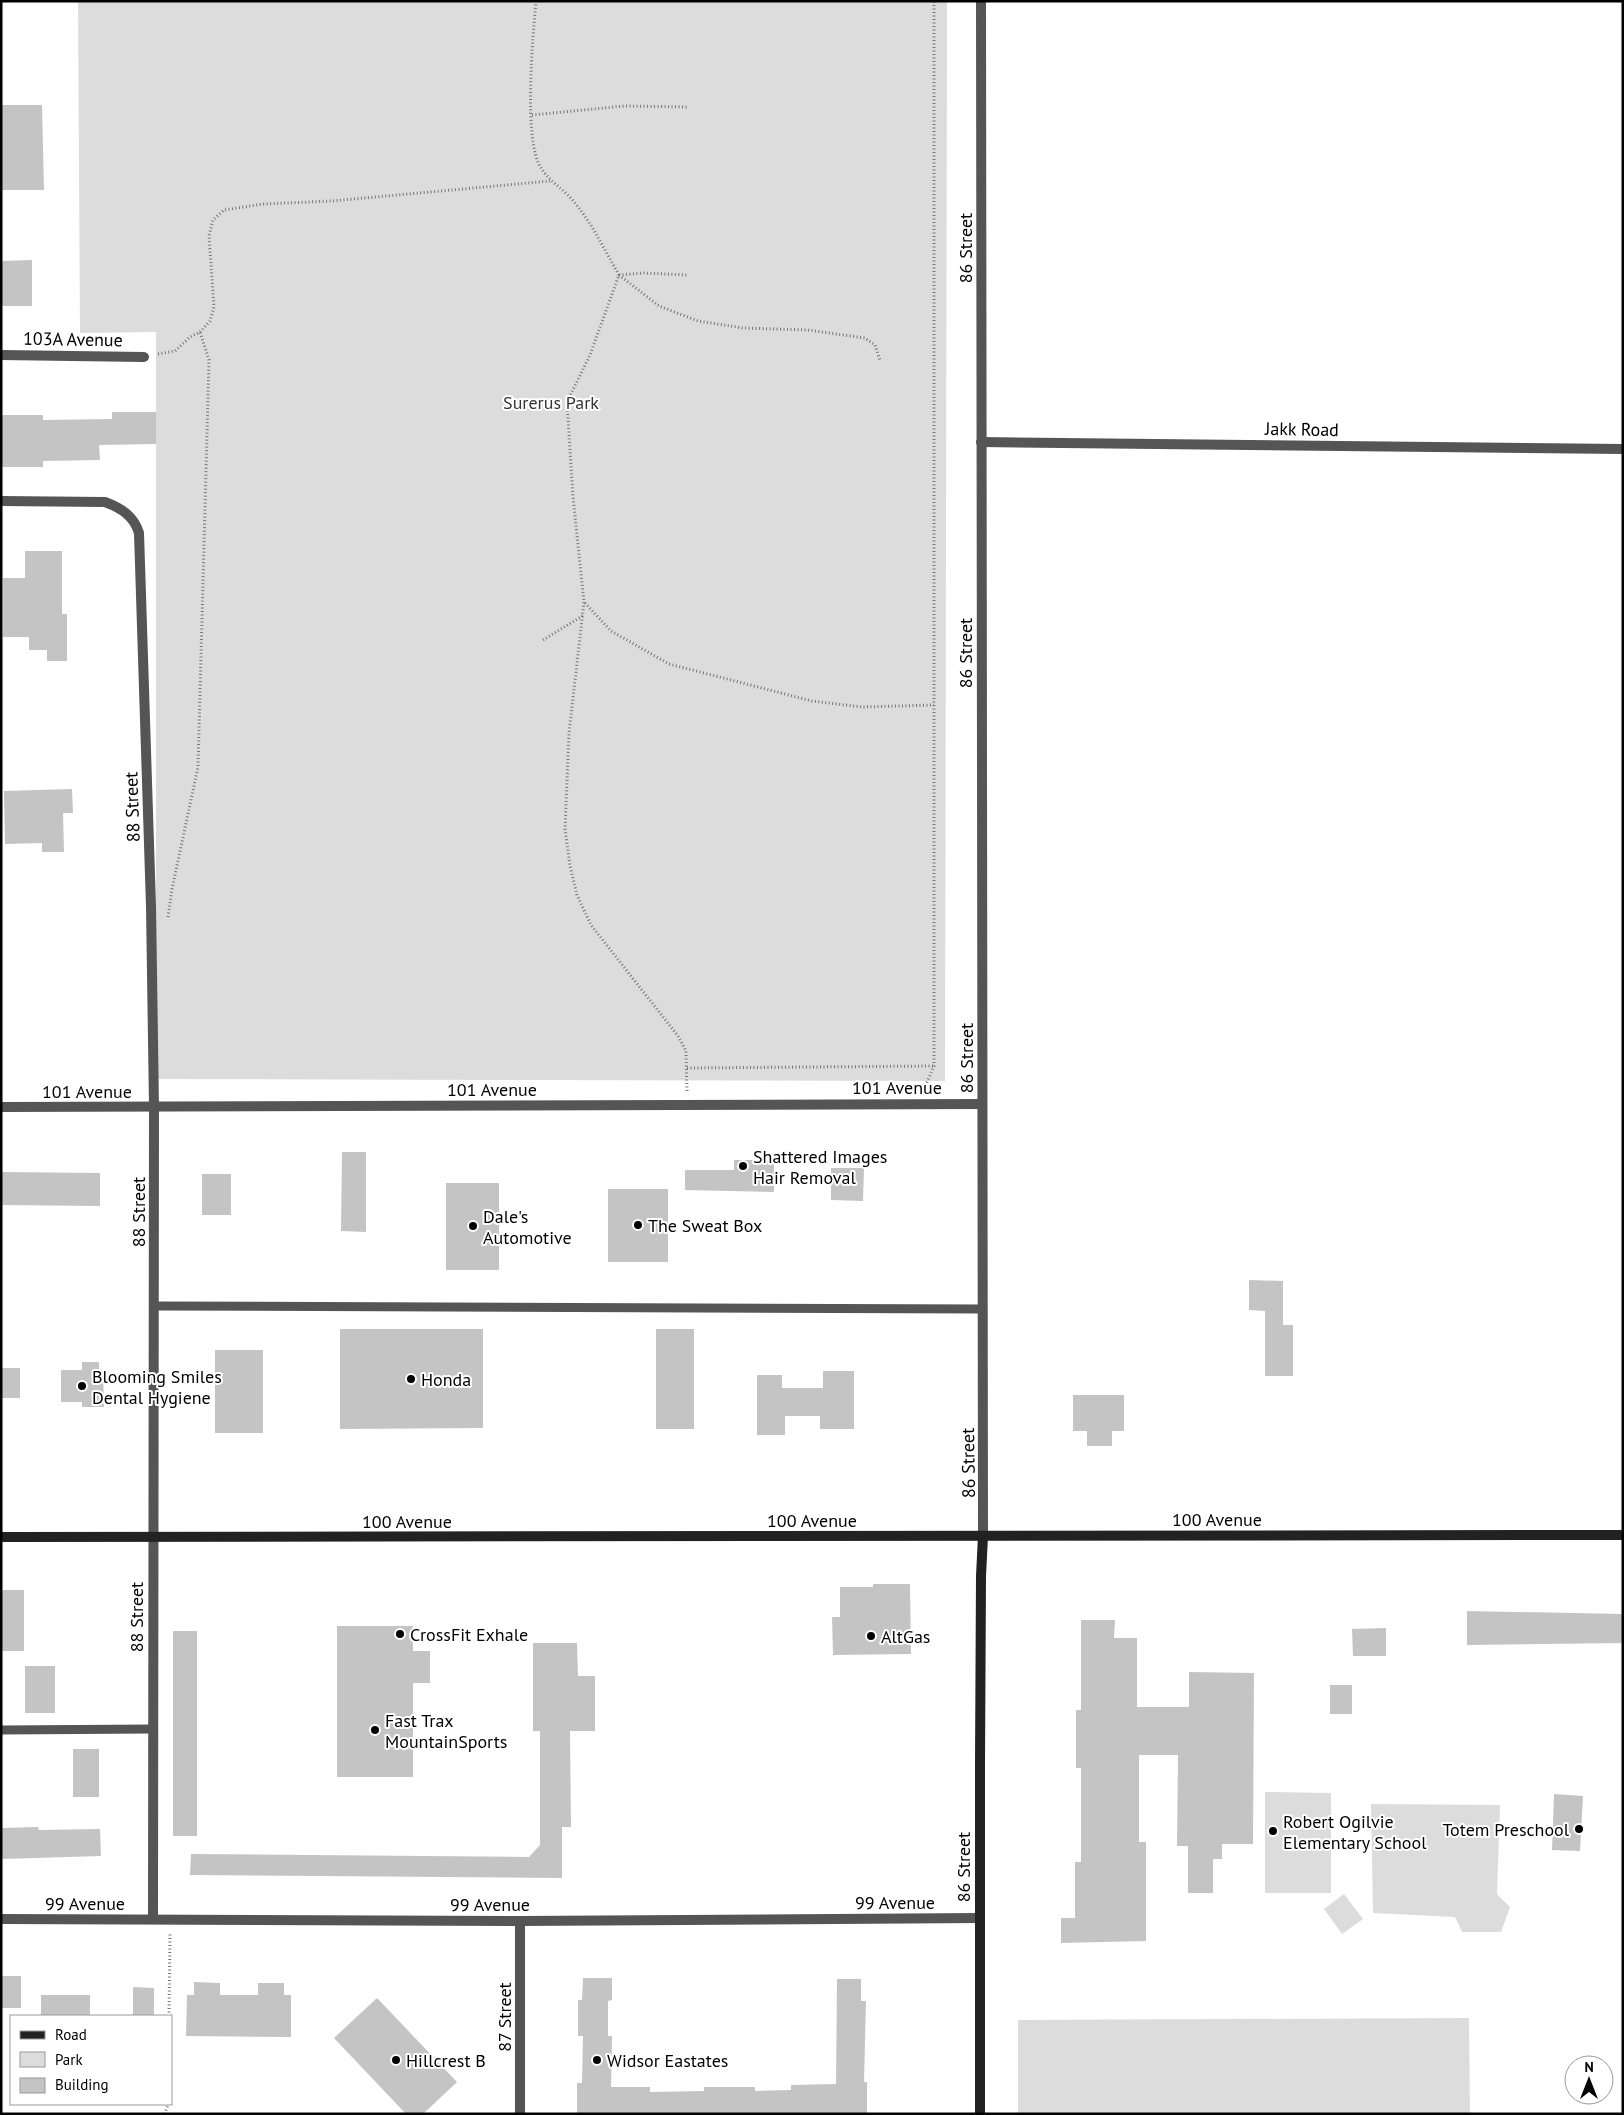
<svg xmlns="http://www.w3.org/2000/svg" width="1624" height="2115" font-family="'PT Sans',sans-serif">
<style>
.green{fill:#dcdcdc}
.building{fill:#c4c4c4}
.lines{fill:none;stroke-linecap:round;stroke-linejoin:round}
.path{stroke:#777;stroke-width:3;stroke-dasharray:1 2.5;stroke-linecap:butt}
.service{stroke:#555;stroke-width:9}
.minor{stroke:#555;stroke-width:10}
.tertiary{stroke:#555;stroke-width:10}
.secondary{stroke:#222;stroke-width:10}
.poi-dot{fill:#000;stroke:#fff;stroke-width:2}
.labels{text-anchor:middle;dominant-baseline:central;stroke-width:4;stroke-linejoin:round;paint-order:stroke}
.street-label{font-size:18px;fill:#000;stroke:#fff}
.park-label{font-size:18px;fill:#333;stroke:#fff}
.poi-label{font-size:18px;fill:#000;stroke:#fff;text-anchor:start}
</style>
<rect width="100%" height="100%" fill="#fff"/>
<g class="green">
<polygon points="78,1 947,1 945,1081 156,1079 156,332 80,333"/>
<polygon points="1265,1792 1331,1793 1331,1893 1265,1893"/>
<polygon points="1371,1804 1500,1805 1497,1894 1510,1907 1501,1932 1462,1932 1455,1917 1373,1913"/>
<polygon points="1344,1894 1363,1919 1342,1934 1324,1909"/>
<polygon points="1469,2018 1470,2114 1018,2114 1018,2020"/>
</g>
<g class="building">
<polygon points="1,105 42,105 44,190 1,190"/>
<polygon points="32,260 32,306 1,306 1,261"/>
<polygon points="112,412 156,412 156,444 99,445 100,460 43,461 43,467 1,467 1,415 43,415 43,420 112,419"/>
<polygon points="25,551 62,551 62,614 67,614 67,661 47,661 47,650 29,650 29,637 3,637 3,578 25,578"/>
<polygon points="72,789 73,813 63,813 64,852 42,852 42,843 5,844 4,791"/>
<polygon points="342,1152 366,1152 366,1232 341,1231"/>
<polygon points="734,1160 774,1160 774,1192 685,1190 685,1170 734,1170"/>
<polygon points="831,1168 864,1168 863,1201 831,1200"/>
<polygon points="1,1172 100,1173 100,1206 1,1205"/>
<rect x="202" y="1174" width="29" height="41"/>
<rect x="446" y="1183" width="53" height="87"/>
<rect x="608" y="1189" width="60" height="73"/>
<polygon points="1249,1280 1283,1281 1283,1325 1293,1325 1293,1376 1265,1376 1265,1311 1249,1310"/>
<polygon points="340,1329 483,1329 483,1428 340,1429"/>
<rect x="656" y="1329" width="38" height="100"/>
<rect x="215" y="1350" width="48" height="83"/>
<polygon points="82,1362 99,1362 99,1370 103,1370 104,1407 82,1407 82,1402 61,1402 61,1370 82,1370"/>
<rect x="1" y="1368" width="19" height="30"/>
<polygon points="823,1371 854,1371 854,1429 820,1429 820,1416 785,1416 785,1435 757,1435 757,1375 782,1375 782,1388 823,1388"/>
<polygon points="1073,1395 1124,1395 1124,1431 1112,1431 1112,1446 1087,1446 1087,1431 1073,1431"/>
<polygon points="873,1584 910,1584 911,1654 833,1655 832,1617 840,1617 840,1587 873,1587"/>
<rect x="1" y="1590" width="23" height="61"/>
<polygon points="1467,1611 1623,1614 1623,1643 1467,1645"/>
<polygon points="1081,1620 1115,1620 1114,1638 1137,1638 1137,1707 1189,1707 1189,1672 1254,1673 1253,1844 1222,1844 1222,1859 1213,1859 1213,1893 1188,1893 1188,1846 1177,1846 1178,1755 1139,1755 1139,1842 1146,1842 1146,1941 1061,1943 1061,1918 1075,1918 1075,1862 1081,1862 1081,1768 1076,1768 1076,1710 1081,1710"/>
<polygon points="337,1626 413,1626 413,1651 430,1651 430,1683 413,1683 413,1777 337,1777"/>
<polygon points="1386,1628 1386,1656 1353,1656 1352,1629"/>
<rect x="173" y="1631" width="24" height="205"/>
<polygon points="533,1643 577,1643 578,1676 595,1676 595,1731 570,1731 571,1827 562,1827 562,1878 190,1875 191,1854 529,1857 540,1845 540,1731 533,1731"/>
<rect x="25" y="1666" width="30" height="47"/>
<rect x="1330" y="1685" width="22" height="29"/>
<rect x="73" y="1749" width="26" height="48"/>
<polygon points="1554,1794 1583,1796 1580,1851 1552,1850"/>
<polygon points="38,1827 39,1830 100,1829 101,1856 1,1859 1,1828"/>
<rect x="1" y="1976" width="20" height="32"/>
<polygon points="583,1978 612,1978 612,2000 608,2001 608,2036 612,2036 611,2087 650,2087 650,2092 704,2091 704,2087 755,2087 755,2091 791,2090 791,2085 836,2084 837,1979 861,1979 861,2001 866,2001 864,2082 867,2082 867,2114 577,2114 577,2083 582,2083 583,2036 578,2036 578,2000 582,2000"/>
<polygon points="194,1982 220,1983 220,1995 258,1995 258,1983 284,1983 284,1995 291,1995 291,2037 186,2036 187,1995 194,1995"/>
<polygon points="133,1987 154,1988 154,2016 133,2016"/>
<rect x="41" y="1995" width="49" height="21"/>
<polygon points="377,1998 457,2082 423,2114 406,2114 334,2038"/>
</g>
<g class="lines">
<g class="path">
<path d="M 536,1 C 533,36 523,141 541,168 C 550,182 565,190 575,203 C 593,225 605,251 619,275 L 590,355 L 567,402 L 573,497 L 584,602 L 569,733 L 565,829 L 570,866 L 577,895 L 591,925 L 678,1036 L 686,1051 L 687,1091"/>
<polyline points="532,115 624,106 689,107"/>
<polyline points="619,275 659,306 698,321 743,328 808,330 865,338 875,345 880,360"/>
<polyline points="619,275 644,273 688,275"/>
<polyline points="158,354 175,351 190,337 200,332 210,321 214,307 209,236 213,220 224,210 263,204 332,201 550,181"/>
<polyline points="585,603 611,631 669,664 812,701 862,707 934,705"/>
<polyline points="543,640 584,615"/>
<polyline points="168,917 172,889 198,767 209,360 200,332"/>
<polyline points="687,1068 934,1066"/>
<polyline points="924,1089 934,1066 934,1"/>
<polyline points="169,2016 170,1934"/>
<polyline points="165,2114 168,2104"/>
</g>
<g class="service">
<polyline points="154,1306 982,1309"/>
<polyline points="1,1730 152,1729"/>
</g>
<g class="minor">
<polyline points="1,355 144,357"/>
<polyline points="981,442 1623,449"/>
<path d="M 1,501 L 105,502 C 121,508 134,516 139,533 L 151,906 L 154,1107 L 153,1919"/>
<polyline points="1,1107 982,1104"/>
<polyline points="1,1919 520,1921 980,1918"/>
<polyline points="520,1921 520,2114"/>
</g>
<polyline class="tertiary" points="981,1 983,1536"/>
<g class="secondary">
<polyline points="1,1537 1623,1535"/>
<polyline points="980,2114 980,1763 981,1576 983,1536"/>
</g>
</g>
<g class="poi-dot">
<circle cx="743" cy="1166" r="5"/>
<circle cx="638" cy="1225" r="5"/>
<circle cx="473" cy="1226" r="5"/>
<circle cx="411" cy="1379" r="5"/>
<circle cx="82" cy="1386" r="5"/>
<circle cx="400" cy="1634" r="5"/>
<circle cx="871" cy="1636" r="5"/>
<circle cx="375" cy="1730" r="5"/>
<circle cx="1579" cy="1829" r="5"/>
<circle cx="1273" cy="1831" r="5"/>
<circle cx="396" cy="2060" r="5"/>
<circle cx="597" cy="2060" r="5"/>
</g>
<g class="labels">
<g class="street-label">
<text transform="translate(965 248) rotate(-90)">86 Street</text>
<text transform="translate(73 339) rotate(1)">103A Avenue</text>
<text transform="translate(1302 429) rotate(1)">Jakk Road</text>
<text transform="translate(965 653) rotate(-90)">86 Street</text>
<text transform="translate(132 807) rotate(-92)">88 Street</text>
<text transform="translate(966 1058) rotate(-90)">86 Street</text>
<text x="897" y="1087">101 Avenue</text>
<text x="492" y="1089">101 Avenue</text>
<text x="87" y="1091">101 Avenue</text>
<text transform="translate(138 1212) rotate(-90)">88 Street</text>
<text transform="translate(968 1463) rotate(-91)">86 Street</text>
<text x="1217" y="1519">100 Avenue</text>
<text x="812" y="1520">100 Avenue</text>
<text x="407" y="1521">100 Avenue</text>
<text transform="translate(136 1617) rotate(-90)">88 Street</text>
<text transform="translate(963 1867) rotate(-90)">86 Street</text>
<text x="895" y="1902">99 Avenue</text>
<text x="85" y="1903">99 Avenue</text>
<text x="490" y="1904">99 Avenue</text>
<text transform="translate(504 2017) rotate(-90)">87 Street</text>
</g>
<g class="park-label">
<text x="551" y="402">Surerus Park</text>
</g>
<g class="poi-label">
<text x="753" y="1156">Shattered Images<tspan x="753" dy="21">Hair Removal</tspan></text>
<text x="483" y="1216">Dale's<tspan x="483" dy="21">Automotive</tspan></text>
<text x="648" y="1225">The Sweat Box</text>
<text x="92" y="1376">Blooming Smiles<tspan x="92" dy="21">Dental Hygiene</tspan></text>
<text x="421" y="1379">Honda</text>
<text x="410" y="1634">CrossFit Exhale</text>
<text x="881" y="1636">AltGas</text>
<text x="385" y="1720">Fast Trax<tspan x="385" dy="21">MountainSports</tspan></text>
<text x="1283" y="1821">Robert Ogilvie<tspan x="1283" dy="21">Elementary School</tspan></text>
<text x="1569" y="1829" text-anchor="end">Totem Preschool</text>
<text x="406" y="2060">Hillcrest B</text>
<text x="607" y="2060">Widsor Eastates</text>
</g>
</g>
<rect width="1624" height="2115" fill="none" stroke="#000000" stroke-width="5"/>
<rect x="10" y="2015" width="162" height="90" fill="#ffffff" stroke="#999999"/>
<rect x="20" y="2031" width="25" height="8" fill="#222222" stroke="#999999"/>
<text x="55" y="2040" font-size="15" fill="#000000">Road</text>
<rect x="20" y="2052" width="25" height="15" fill="#dcdcdc" stroke="#999999"/>
<text x="55" y="2065" font-size="15" fill="#000000">Park</text>
<rect x="20" y="2078" width="25" height="15" fill="#c4c4c4" stroke="#999999"/>
<text x="55" y="2090" font-size="15" fill="#000000">Building</text>
<g transform="translate(1589 2080)"><circle r="24" fill="#ffffff" stroke="#999999"/>
<path d="M0-4L9 19L0 12L-9 19Z" fill="#000000"/>
<text y="-8" font-size="14" font-weight="bold" text-anchor="middle" fill="#000000">N</text>
</g>
</svg>
